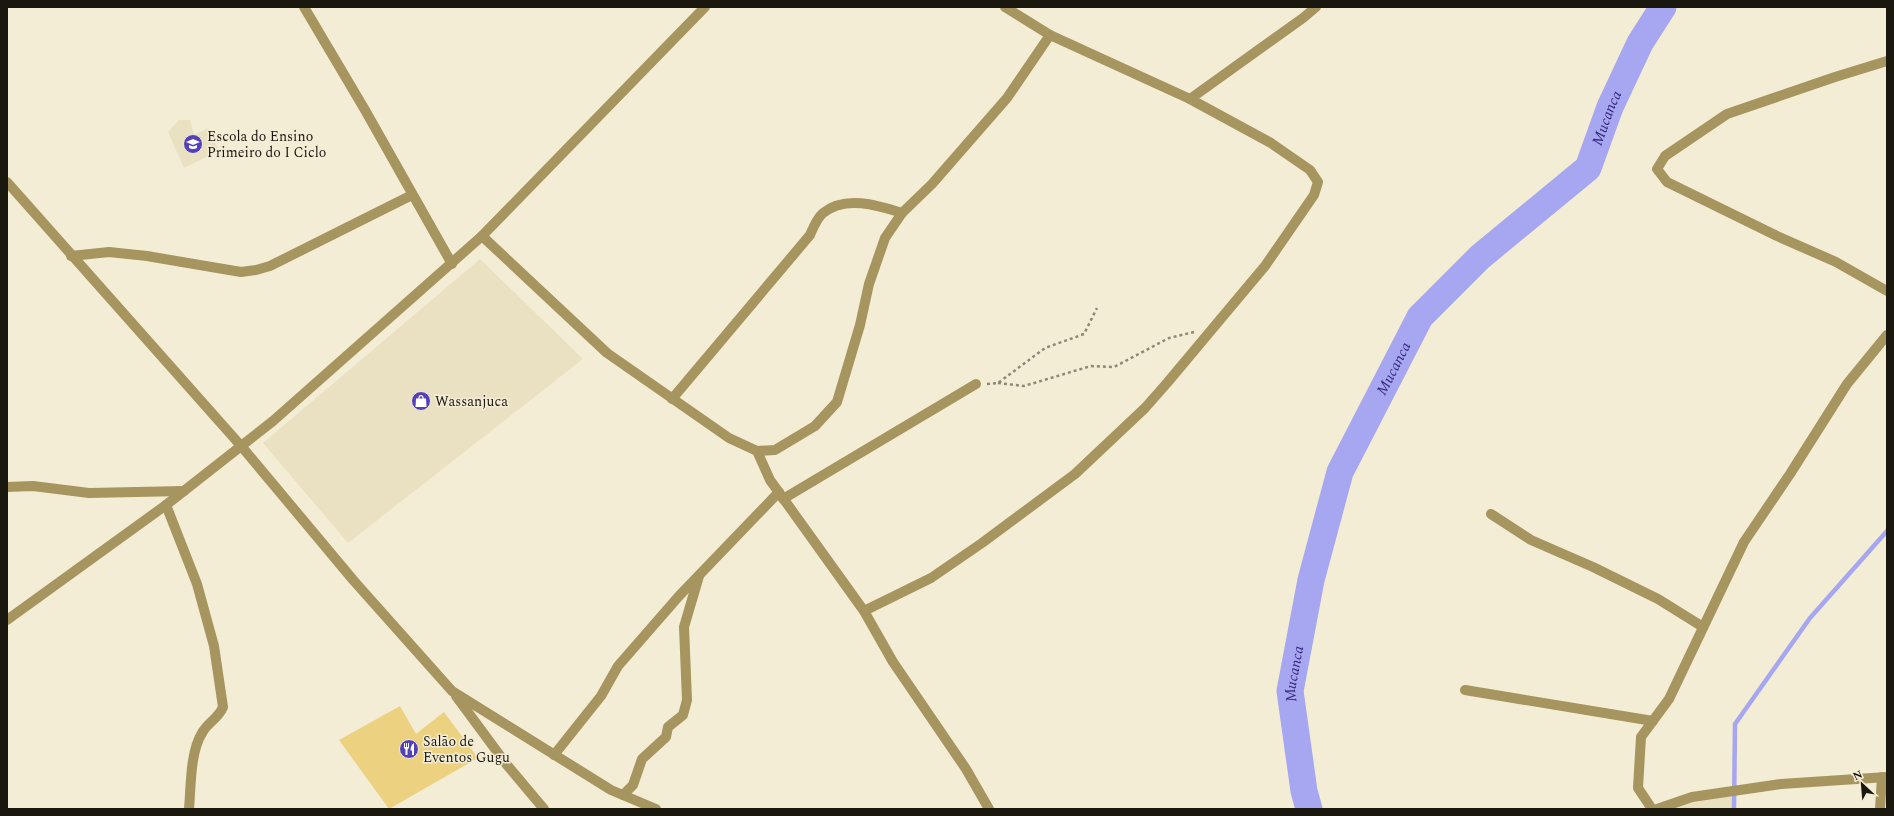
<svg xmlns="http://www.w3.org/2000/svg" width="1894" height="816" font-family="Spectral,serif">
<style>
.built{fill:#eae0c2}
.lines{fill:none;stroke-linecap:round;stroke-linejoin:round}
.stream{stroke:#a6a6f1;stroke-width:4.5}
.river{stroke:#a6a6f1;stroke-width:27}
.building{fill:#ecd280}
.path{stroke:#8d8878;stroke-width:2.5;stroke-dasharray:3 3;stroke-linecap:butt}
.minor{stroke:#a6955f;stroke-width:10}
.labels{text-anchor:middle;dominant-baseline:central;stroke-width:3;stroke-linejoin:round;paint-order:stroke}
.poi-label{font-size:14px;fill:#1a170f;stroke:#f4edd6;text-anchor:start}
.water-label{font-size:15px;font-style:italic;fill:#34277b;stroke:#f4edd6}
</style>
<rect width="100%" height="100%" fill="#f4edd6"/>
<g class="built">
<polygon points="179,120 190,120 194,135 208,128 219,151 184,168 168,132"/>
<polygon points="480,259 583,359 348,543 263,443"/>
<polygon points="1734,791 1734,809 1657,809"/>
</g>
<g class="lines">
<polyline class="stream" points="1734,809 1735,724 1810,618 1887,531"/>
<path class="river" id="s1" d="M 1309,809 L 1304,791 L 1290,691 L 1311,580 L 1340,472 L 1420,317 L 1480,257 L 1588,168 L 1610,107 L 1640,43 L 1663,7"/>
</g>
<polygon class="building" points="400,706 416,734 444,712 478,758 389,809 339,740"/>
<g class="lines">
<g class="path">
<polyline points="998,383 1024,386 1091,366 1114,367 1169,338 1194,332"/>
<polyline points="987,384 998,383 1045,348 1084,334 1097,308"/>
</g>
<g class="minor">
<polyline points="304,7 365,110 452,264"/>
<polyline points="1887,61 1835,77 1727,114 1665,156 1657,169 1667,182 1777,236 1836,262 1887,291"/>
<polyline points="1190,99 1303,18 1316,7"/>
<polyline points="7,182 242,447 354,581 452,691 611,790 656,809"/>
<polyline points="482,236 607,353 729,438 757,451 770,480 864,611 893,662 966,769 989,809"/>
<polyline points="71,256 109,252 147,256 241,272 256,270 270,266 412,195"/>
<path d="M 672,399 L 810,235 C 813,228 817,218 823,213 C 845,195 877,205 902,213"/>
<polyline points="757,451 775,450 815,426 837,402 860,325 869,284 885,238 902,213 932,184 1007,98 1050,35"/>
<polyline points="7,487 33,486 89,493 184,491"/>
<polyline points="783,499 976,384"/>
<path d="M 166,505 L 197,584 L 214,646 L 223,707 C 218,719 208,722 202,733 C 190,752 191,787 189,809"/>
<polyline points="1491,514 1531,540 1593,567 1658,599 1703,627"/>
<polyline points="864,611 931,578 982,543 1075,474 1145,408 1167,383 1265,266 1314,195 1318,182 1310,170 1271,143 1190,99 1050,35 1005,7"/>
<polyline points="7,620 166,505 273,421 482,236 705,7"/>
<polyline points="1465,690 1653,721"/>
<polyline points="456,696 507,765 544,809"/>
<polyline points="554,755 601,696 618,666 679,596 779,492"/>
<polyline points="623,795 633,785 642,759 666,737 668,727 683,715 687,700 684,627 699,576"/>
<polyline points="1652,809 1638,788 1641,737 1669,699 1744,542 1790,474 1847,384 1887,335"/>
<polyline points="1657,809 1692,797 1781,784 1887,777"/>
<polyline points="1880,809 1882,777"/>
</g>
</g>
<defs>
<g id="school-disc" transform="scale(1)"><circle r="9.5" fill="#5341b9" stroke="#f4edd6"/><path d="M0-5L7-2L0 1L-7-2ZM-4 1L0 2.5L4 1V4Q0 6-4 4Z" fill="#fff"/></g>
<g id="shop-disc" transform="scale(1)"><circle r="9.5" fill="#5341b9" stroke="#f4edd6"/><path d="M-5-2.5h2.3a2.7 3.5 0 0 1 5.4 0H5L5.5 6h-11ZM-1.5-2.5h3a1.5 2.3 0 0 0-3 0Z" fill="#fff"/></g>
<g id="restaurant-disc" transform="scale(1)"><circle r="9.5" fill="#5341b9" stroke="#f4edd6"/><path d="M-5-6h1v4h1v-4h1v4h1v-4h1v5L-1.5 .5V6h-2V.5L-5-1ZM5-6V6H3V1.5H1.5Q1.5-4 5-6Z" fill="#fff"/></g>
</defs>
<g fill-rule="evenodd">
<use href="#school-disc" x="193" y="144"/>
<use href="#shop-disc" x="421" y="401"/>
<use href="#restaurant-disc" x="409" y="749"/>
</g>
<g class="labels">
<g class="poi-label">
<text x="207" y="136">Escola do Ensino<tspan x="207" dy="16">Primeiro do I Ciclo</tspan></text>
<text x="435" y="401">Wassanjuca</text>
<text x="423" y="741">Salão de<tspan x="423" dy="16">Eventos Gugu</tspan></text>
</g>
<g class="water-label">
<text stroke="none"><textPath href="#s1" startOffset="797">Mucanca</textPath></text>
<text stroke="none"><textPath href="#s1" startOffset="461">Mucanca</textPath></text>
<text stroke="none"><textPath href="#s1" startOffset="137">Mucanca</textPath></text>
</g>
</g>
<rect width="1894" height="816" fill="none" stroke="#1a170f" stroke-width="16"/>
<g transform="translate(1862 784) rotate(334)" stroke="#f4edd6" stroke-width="3" paint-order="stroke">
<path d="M0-3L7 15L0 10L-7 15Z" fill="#1a170f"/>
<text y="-6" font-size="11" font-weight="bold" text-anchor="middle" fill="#1a170f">N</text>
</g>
</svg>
